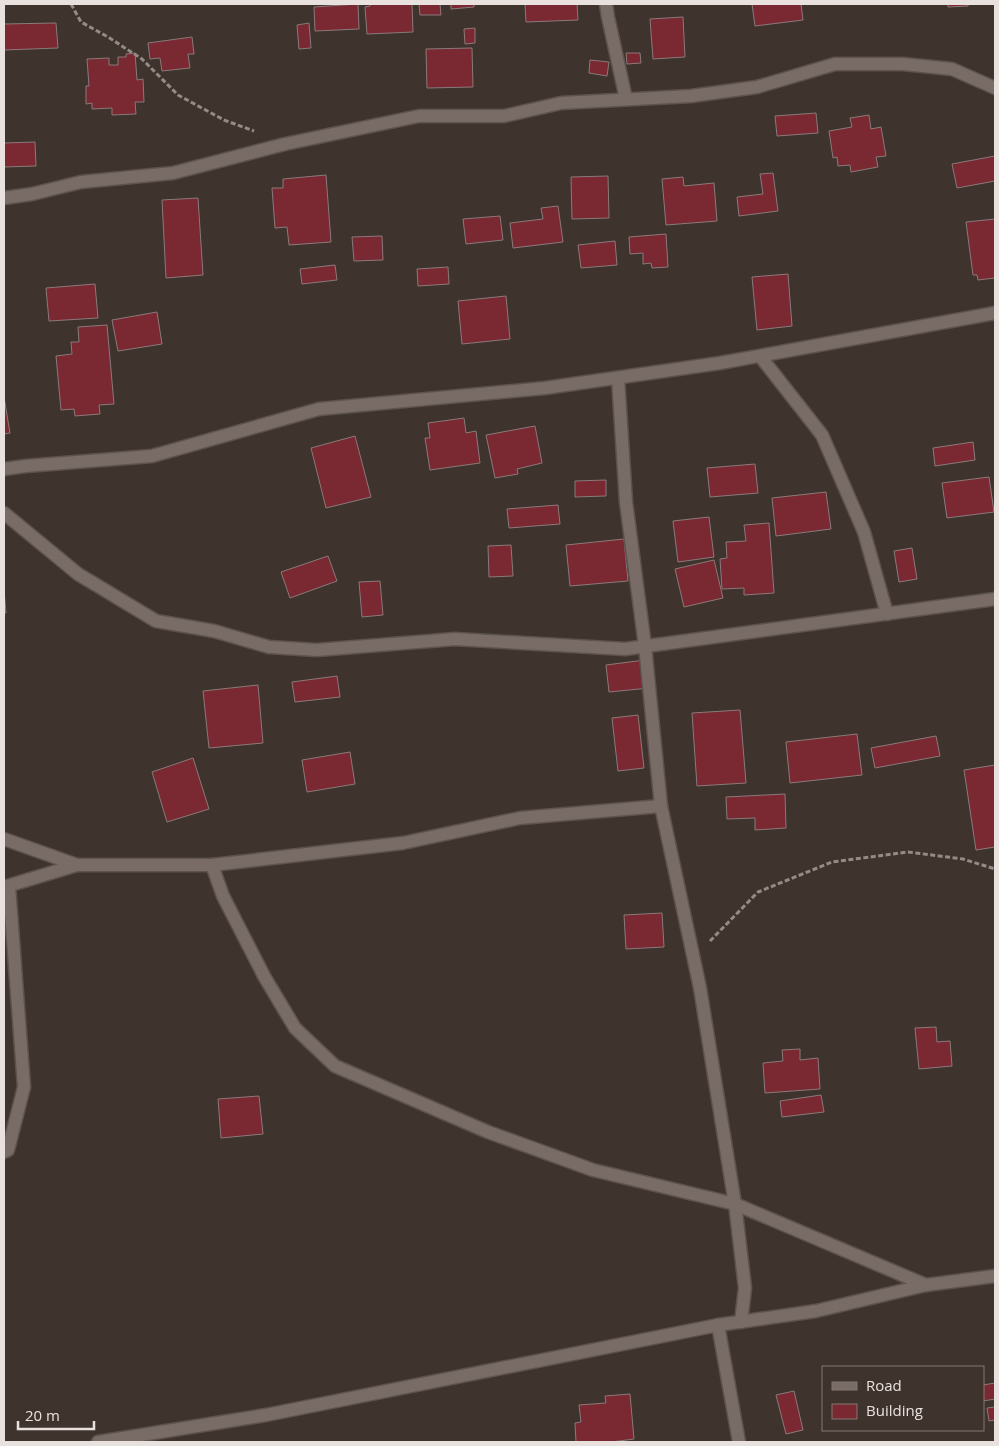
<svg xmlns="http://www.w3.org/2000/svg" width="999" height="1446" font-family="'Open Sans',sans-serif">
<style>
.building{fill:#7a2831;stroke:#8a7a7a}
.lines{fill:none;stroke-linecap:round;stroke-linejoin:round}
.minor-casing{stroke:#5c524e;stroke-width:15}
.path{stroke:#948a86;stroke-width:3;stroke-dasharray:5 2.5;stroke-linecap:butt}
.minor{stroke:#796b65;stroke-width:12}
</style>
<rect width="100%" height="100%" fill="#3f332e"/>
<g class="building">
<polygon points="358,4 359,29 315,31 314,7"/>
<polygon points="370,4 412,4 413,32 367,34 365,7 370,6"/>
<polygon points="419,4 440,4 441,15 420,15"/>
<polygon points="451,4 474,4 474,7 451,9"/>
<polygon points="525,4 577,4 578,20 526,22"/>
<polygon points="752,4 801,4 803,20 755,26"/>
<polygon points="948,4 968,4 968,6 948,7"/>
<polygon points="683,17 685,57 653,59 650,19"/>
<polygon points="56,23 58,48 4,50 4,24"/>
<polygon points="309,23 311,48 299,49 297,25"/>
<polygon points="475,28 475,43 465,44 464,29"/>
<polygon points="192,37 194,54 188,54 190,68 162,71 160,58 150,59 148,43"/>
<polygon points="472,48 473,87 427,88 426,49"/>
<polygon points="135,53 137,80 143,79 144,102 135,102 136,114 112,115 112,108 92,109 92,103 86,104 86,86 89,86 87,59 109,58 109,65 118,65 118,57 126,57 126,54"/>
<polygon points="626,53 640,53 641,63 627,64"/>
<polygon points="590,60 609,62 607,76 589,73"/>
<polygon points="816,113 818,133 777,136 775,116"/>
<polygon points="869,115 871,129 881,127 886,156 876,157 878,167 851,172 850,165 838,166 837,157 833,158 829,131 852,127 850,118"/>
<polygon points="35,142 36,166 4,167 4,143"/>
<polygon points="995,156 995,181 957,188 952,164"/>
<polygon points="773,173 778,211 739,216 737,197 763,194 760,174"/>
<polygon points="326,175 331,242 289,245 287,227 275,228 272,188 283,188 283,179"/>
<polygon points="608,176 609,218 572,219 571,177"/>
<polygon points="683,177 684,186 714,183 717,221 666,225 662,179"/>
<polygon points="198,198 203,275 166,278 162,200"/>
<polygon points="558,206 563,242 513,248 510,223 543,219 541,208"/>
<polygon points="500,216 503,240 466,244 463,219"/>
<polygon points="995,219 995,278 978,280 977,275 973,275 966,222"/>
<polygon points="666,234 668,267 652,268 651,263 643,264 643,253 630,254 629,237"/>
<polygon points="382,236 383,260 354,261 352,237"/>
<polygon points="615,241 617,265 581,268 578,245"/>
<polygon points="335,265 337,280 302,284 300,269"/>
<polygon points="448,267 449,284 418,286 417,269"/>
<polygon points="788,274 792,326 757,330 752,277"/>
<polygon points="95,284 98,318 49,321 46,288"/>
<polygon points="506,296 510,339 462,344 458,301"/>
<polygon points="157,312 162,344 118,351 112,320"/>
<polygon points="107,325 114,404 99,405 100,414 75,416 74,409 61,410 56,356 72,354 71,342 79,342 78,327"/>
<polygon points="4,397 10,433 4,434"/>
<polygon points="464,418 466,433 476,431 480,463 430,470 425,438 430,438 428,423"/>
<polygon points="535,426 542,463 517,469 518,474 495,478 486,435"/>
<polygon points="355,436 371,497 326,508 311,448"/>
<polygon points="973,442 975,460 935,466 933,448"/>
<polygon points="755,464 758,493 710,497 707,468"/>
<polygon points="989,477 994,512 947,518 942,483"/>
<polygon points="606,480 606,496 575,497 575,481"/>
<polygon points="826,492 831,529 776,536 772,498"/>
<polygon points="558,505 560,524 509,528 507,509"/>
<polygon points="709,517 714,557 678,562 673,521"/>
<polygon points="769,523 774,593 744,595 744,588 722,589 720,559 727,558 726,542 746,541 744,525"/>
<polygon points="624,539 628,581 570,586 566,545"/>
<polygon points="511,545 513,576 489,577 488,546"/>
<polygon points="912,548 917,579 899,582 894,551"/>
<polygon points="328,556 337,581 290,598 281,572"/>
<polygon points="714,560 723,598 684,607 675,569"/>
<polygon points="380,581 383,615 362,617 359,582"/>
<polygon points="4,590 6,613 4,613"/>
<polygon points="645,660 649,688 609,692 606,665"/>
<polygon points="337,676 340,697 295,702 292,682"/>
<polygon points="258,685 263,743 209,748 203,691"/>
<polygon points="740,710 746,783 697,786 692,713"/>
<polygon points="638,715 644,768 618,771 612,718"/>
<polygon points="857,734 862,775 790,783 786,742"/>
<polygon points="936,736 940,756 875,768 871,748"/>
<polygon points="350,752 355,784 307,792 302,760"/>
<polygon points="193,758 209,809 167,822 152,772"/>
<polygon points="995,765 995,847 976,850 964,770"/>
<polygon points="785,794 786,828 755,830 755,818 727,819 726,797"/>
<polygon points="662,913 664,947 626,949 624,915"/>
<polygon points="936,1027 937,1042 950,1041 952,1066 919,1069 915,1028"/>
<polygon points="800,1049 800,1060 818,1058 820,1089 765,1093 763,1063 783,1061 782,1050"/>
<polygon points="821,1095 824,1112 782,1117 780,1101"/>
<polygon points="259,1096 263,1134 221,1138 218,1099"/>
<polygon points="995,1383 995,1399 983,1401 983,1385"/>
<polygon points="794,1391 803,1430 786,1434 776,1395"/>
<polygon points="630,1394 634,1439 611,1442 576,1442 575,1423 581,1422 579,1405 606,1403 605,1396"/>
<polygon points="995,1407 995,1420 989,1421 987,1408"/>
</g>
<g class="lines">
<g class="minor-casing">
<g id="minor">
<polyline points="606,4 608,17 626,99"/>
<polyline points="4,198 32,194 81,182 173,173 285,144 419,116 504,116 561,103 691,96 757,87 835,64 903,64 952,69 995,88"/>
<polyline points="760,356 822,435 864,532 887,614"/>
<polyline points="618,378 626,502 645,646 661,806 700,988 735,1204 745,1288 741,1322"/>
<polyline points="4,469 26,466 152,456 319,409 545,388 720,363 995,313"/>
<polyline points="4,513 78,574 156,621 214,631 269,647 317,650 455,639 625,649 995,599"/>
<polyline points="4,839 77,865 212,865 403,843 520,818 661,806"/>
<polyline points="212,865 223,896 264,976 295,1028 335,1066 488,1132 593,1170 735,1204 926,1285"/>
<polyline points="4,887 77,865"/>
<polyline points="4,1152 8,1150 24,1087 9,886"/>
<polyline points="718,1325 739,1442"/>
<polyline points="98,1442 266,1415 718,1325 816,1311 926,1285 995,1276"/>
</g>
</g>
<g class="path">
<polyline points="71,4 81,22 108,37 142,59 178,95 224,120 254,131"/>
<polyline points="710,941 758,892 832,862 908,852 963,859 995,869"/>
</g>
<use href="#minor" class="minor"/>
</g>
<rect width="999" height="1446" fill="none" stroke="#e9e1dd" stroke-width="10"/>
<rect x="822" y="1366" width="162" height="65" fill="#3f332e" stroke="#837974"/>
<rect x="832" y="1382" width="25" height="8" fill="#796b65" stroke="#837974"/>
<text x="866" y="1391" font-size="15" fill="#e9e1dd">Road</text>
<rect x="832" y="1404" width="25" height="15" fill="#7a2831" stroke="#837974"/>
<text x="866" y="1416" font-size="15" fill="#e9e1dd">Building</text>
<path d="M18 1421v8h76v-8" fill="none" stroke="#e9e1dd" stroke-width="2.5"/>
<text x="25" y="1421" font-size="15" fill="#e9e1dd" stroke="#3f332e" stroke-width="4" paint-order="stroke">20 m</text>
</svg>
